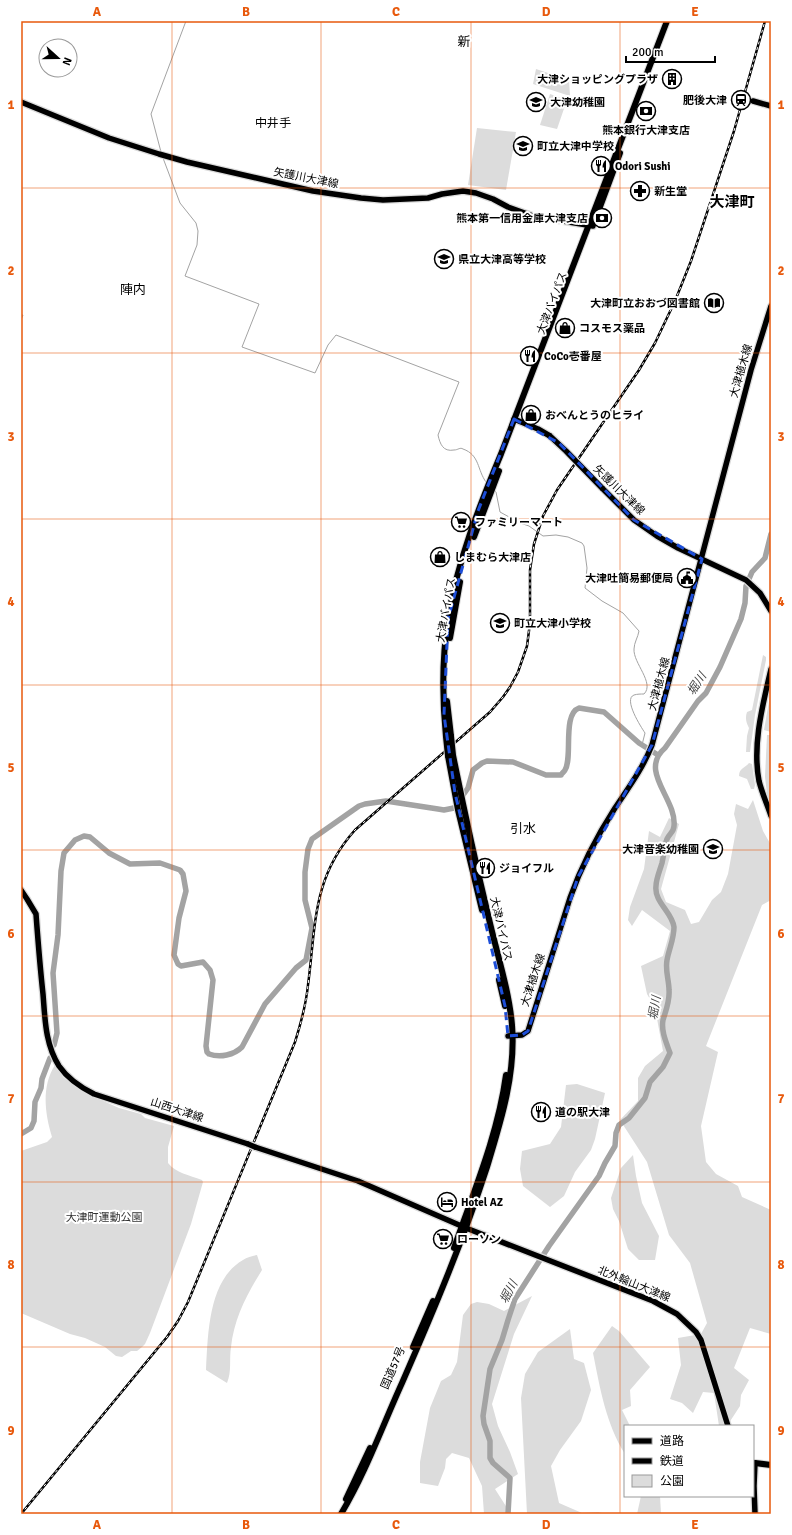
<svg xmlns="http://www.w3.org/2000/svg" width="792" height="1535" font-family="Signika,'Noto Sans JP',sans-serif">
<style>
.green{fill:#dcdcdc}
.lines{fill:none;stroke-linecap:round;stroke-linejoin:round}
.stream{stroke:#a3a3a3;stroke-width:1}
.river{stroke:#a3a3a3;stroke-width:5.5}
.major-casing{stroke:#dbdbdb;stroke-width:8}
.highway-casing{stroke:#dbdbdb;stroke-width:8}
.major{stroke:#000;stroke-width:5.5}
.highway{stroke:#000;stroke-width:6}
.rail-casing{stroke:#000;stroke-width:2.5}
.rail{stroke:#fff;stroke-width:1;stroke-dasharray:3;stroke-linecap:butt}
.major-bridge-casing{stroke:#dbdbdb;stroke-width:8;stroke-linecap:butt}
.highway-bridge-casing{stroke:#dbdbdb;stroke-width:8;stroke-linecap:butt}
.major-bridge{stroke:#000;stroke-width:5.5}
.highway-bridge{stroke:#000;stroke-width:6}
.marked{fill:none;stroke:#1d4ed8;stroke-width:3;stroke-dasharray:8 5;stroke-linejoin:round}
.grid{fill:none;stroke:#e8590c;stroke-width:1;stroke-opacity:0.55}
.labels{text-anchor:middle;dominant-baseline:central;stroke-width:4;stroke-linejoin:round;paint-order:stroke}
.poi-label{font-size:11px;font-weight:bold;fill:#000;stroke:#fff;text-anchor:start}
.street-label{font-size:11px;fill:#000;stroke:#fff}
.park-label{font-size:11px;fill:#333;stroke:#fff}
.neighbourhood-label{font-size:12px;fill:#000;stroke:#fff}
.water-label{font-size:12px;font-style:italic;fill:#444;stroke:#fff}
.quarter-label{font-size:13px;fill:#000;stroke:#fff}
.district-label{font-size:15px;font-weight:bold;fill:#000;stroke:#fff}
.neatline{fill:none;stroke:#e8590c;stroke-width:1.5}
.grid-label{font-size:13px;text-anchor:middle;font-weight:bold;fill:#e8590c}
</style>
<rect width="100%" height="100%" fill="#fff"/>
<g class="green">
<polygon points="536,69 569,80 570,96 533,84"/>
<polygon points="550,94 567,100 557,129 540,125"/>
<polygon points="477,128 516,132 506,190 468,185"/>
<path d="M 763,655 L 766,657 L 766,660 L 755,715 L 750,752 L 746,752 L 747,736 L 749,728 C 746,722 745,718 747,712 L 752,710 Z"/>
<polygon points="771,690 771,732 764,730"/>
<polygon points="767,735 771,735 771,805 767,794 765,777"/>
<path d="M 749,763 L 752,764 L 755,785 L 754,789 L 751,789 L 747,779 L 739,776 C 739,768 745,768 749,763 Z"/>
<polygon points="753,800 763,831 771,845 771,900 762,905 706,1046 718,1052 701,1126 706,1162 716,1174 738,1186 742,1197 771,1210 771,1334 750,1328 734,1368 749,1380 741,1395 740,1406 727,1426 719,1426 714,1393 703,1392 693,1413 682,1403 670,1399 681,1365 678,1338 701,1334 707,1323 690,1263 669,1235 647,1162 620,1120 638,1101 638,1078 645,1066 663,1051 655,1008 647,994 641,966 663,956 670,931 642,910 632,926 628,920 630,907 644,869 649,831 660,837 669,818 679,824 661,889 666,902 685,910 691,924 699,922 712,900 721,892 728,874 737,825 734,814 736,804 748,809"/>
<path d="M 55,1065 L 63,1077 L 81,1091 L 119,1108 L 141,1114 L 145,1118 L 174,1126 L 168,1147 L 168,1163 C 176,1173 189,1175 202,1180 L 203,1182 L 191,1224 L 150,1333 L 145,1344 L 142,1347 L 137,1351 L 131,1351 L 122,1357 L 116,1356 L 105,1347 L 85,1338 L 70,1334 L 21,1313 L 21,1151 L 47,1142 L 52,1137 C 45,1114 41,1087 55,1065 Z"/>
<polygon points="577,1084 605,1093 595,1139 591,1150 575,1172 564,1196 550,1207 523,1186 520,1169 522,1151 550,1144 561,1127 566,1085"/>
<polygon points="633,1155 636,1176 642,1203 659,1236 655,1260 639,1260 628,1249 619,1221 613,1209 611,1198 621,1168"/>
<path d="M 257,1255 L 262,1270 C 247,1294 234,1319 231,1347 C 229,1360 232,1371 227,1383 L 206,1370 C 208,1335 208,1280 243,1260 C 247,1257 253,1256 257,1255 Z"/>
<polygon points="532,1296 514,1334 492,1404 498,1426 510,1452 518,1474 495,1489 511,1514 484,1514 482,1486 469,1458 452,1453 446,1459 445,1468 438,1486 420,1483 420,1462 430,1408 441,1381 451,1375 457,1362 463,1315 471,1304 477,1302 489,1304 504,1311"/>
<path d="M 612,1326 L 619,1331 L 650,1367 L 630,1390 L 631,1406 L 622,1410 L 630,1426 L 625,1426 L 625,1454 C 606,1424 600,1388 593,1353 Z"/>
<polygon points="570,1329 574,1359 584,1363 591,1390 581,1421 560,1450 551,1466 559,1503 582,1513 598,1512 606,1514 527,1514 521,1398 525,1374 538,1352"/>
<polygon points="641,1496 660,1496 661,1514 637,1514"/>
</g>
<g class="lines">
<g class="stream">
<polyline points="161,152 151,114 186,21"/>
<path d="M 163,158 L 180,203 L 196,223 L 198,231 L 197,245 L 185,276 L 259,304 L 242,347 L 315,373 L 328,345 L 336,335 L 459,382 L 438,435 C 440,444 443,452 454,450 C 458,450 460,447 463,449 C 480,455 477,470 486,482"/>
<polyline points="21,315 23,315 21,320"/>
<path d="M 494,490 L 496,492 L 500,512 L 520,523 L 529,526 L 543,536 L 556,535 L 568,537 L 582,543 L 584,546 L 587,568 L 585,588 L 602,601 L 623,613 L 639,631 C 638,637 634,643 634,649 C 633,663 655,683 644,694 C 641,694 637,694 634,695 C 623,699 641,727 645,733 L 642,745"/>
</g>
<g class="river">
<path d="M 54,1045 L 57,1033 L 53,973 L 58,935 L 61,871 L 64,853 L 75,840 L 84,836 L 90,837 L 109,853 L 130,864 L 160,863 L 180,870 L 183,874 L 186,891 L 179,918 L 174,955 L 178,964 L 181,966 L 203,962 L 210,970 L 213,980 L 206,1046 L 207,1052 L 209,1054 C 220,1058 234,1055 242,1047 L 265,1004 L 296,968 L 306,960 L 312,928 L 305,900 L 305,872 L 308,849 L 312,839 L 359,806 L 365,804 L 386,801 L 438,809 L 444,810 L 454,808 L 468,788 L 473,770 L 482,763 L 487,761 L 513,762 L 546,775 L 561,775 C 561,774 565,771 565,770 C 573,758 562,714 579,708 L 604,712 L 639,743 L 658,755"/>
<polyline points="21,1134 31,1128 34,1121 35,1102 41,1088 42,1079 50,1058"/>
<path d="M 508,1514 L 510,1478 L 493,1463 L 490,1458 L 490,1441 L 484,1424 L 483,1416 L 490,1369 L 502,1340 L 508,1320 L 515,1299 L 549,1246 L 599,1176 L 605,1163 L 615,1146 L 616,1133 L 619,1125 L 629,1118 L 645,1098 L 650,1082 L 663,1067 L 670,1053 C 666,1042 661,1031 663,1020 C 666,1010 670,1001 669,990 C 669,980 665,971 667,960 C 669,949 674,939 674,927 C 672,912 654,902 656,886 C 656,879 660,870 662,863 C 664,855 664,847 667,839 C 669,834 674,832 674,826 C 677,799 638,771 665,748 L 698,701 L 706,693 L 720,667 L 741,619 L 745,603 L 746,586 L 752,572 L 765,558 L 771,534"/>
</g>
<g class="major-casing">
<g id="major">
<polyline points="753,101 771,106"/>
<polyline points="21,102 109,138 159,154 187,162 313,191 361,198 383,200 428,198 442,194 463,191 476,193 493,199 508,207 533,216 593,226"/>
<polyline points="514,419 538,429 550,436"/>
<polyline points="602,488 634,520 657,536 678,548 746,580 760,593 771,611"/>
<path d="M 771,669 C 763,704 752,744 759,781 C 762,793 767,804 771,816"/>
<path d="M 21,890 L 27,899 L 36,914 C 38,941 40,967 43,994 C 45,1018 45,1044 59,1066 C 68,1079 80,1087 94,1094 L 248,1144"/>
<path d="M 508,1036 L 522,1035 L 528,1031 L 570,898 C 581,867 597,836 615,808 C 629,787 643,768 652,745 L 751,370 L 771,306"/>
<polyline points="255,1147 358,1181 466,1228 653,1301 677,1314 696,1332 701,1340 728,1426"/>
<polyline points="753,1463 755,1463 754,1486 755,1514"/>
</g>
</g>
<g class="highway-casing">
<g id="highway">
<polyline points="594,223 620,153"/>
<polyline points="474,537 499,471"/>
<polyline points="450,638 460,582"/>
<polyline points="447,701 451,736"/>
<path d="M 446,737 C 442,697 442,658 448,619 C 457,562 479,507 501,454 L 667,21"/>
<polyline points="448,756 458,810 482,910"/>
<polyline points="499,980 505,1006"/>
<path d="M 454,1248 C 474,1191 498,1134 506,1075"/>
<polyline points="413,1347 433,1301"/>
<polyline points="755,1463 771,1465"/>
<polyline points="346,1499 370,1448"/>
<path d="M 341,1514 C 366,1472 382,1427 402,1383 C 433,1312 463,1241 487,1167 C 501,1121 516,1074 512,1025 C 509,990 497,954 489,919 C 476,865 464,810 453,755"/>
</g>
</g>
<use href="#major" class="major"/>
<use href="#highway" class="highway"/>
<g class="rail-casing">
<path id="rail" d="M 21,1514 L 167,1337 L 178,1321 L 188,1302 L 295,1042 C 301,1023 306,1005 308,985 C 316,925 312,878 355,830 L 490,712 L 503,697 L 510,687 L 518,672 L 527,646 L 530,623 L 530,570 L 534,544 L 543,516 L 557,490 L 639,370 L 655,343 L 675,301 L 691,261 L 734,131 L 765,21"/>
</g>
<use href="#rail" class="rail"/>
<g class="major-bridge-casing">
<g id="major-bridge">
<polyline points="550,436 566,451 602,488"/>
<polyline points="248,1144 255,1147"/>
</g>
</g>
<g class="highway-bridge-casing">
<g id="highway-bridge">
<polyline points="451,736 453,755"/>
<polyline points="446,737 448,756"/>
</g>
</g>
<use href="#major-bridge" class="major-bridge"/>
<use href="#highway-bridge" class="highway-bridge"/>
</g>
<path class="marked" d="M 514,419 L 559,443 L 634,520 L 702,559 L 652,745 L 578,877 L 528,1031 L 522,1035 L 508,1036 L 505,1006 L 455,793 L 444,715 L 448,619 L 478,511 Z"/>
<path class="grid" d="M 172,21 L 172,1514M 321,21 L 321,1514M 471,21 L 471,1514M 620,21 L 620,1514M 21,188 L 771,188M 21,353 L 771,353M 21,519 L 771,519M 21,685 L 771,685M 21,850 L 771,850M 21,1016 L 771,1016M 21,1182 L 771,1182M 21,1347 L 771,1347"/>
<defs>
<g id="building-ring" transform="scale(1)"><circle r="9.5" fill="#fff" stroke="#000" stroke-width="1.5"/><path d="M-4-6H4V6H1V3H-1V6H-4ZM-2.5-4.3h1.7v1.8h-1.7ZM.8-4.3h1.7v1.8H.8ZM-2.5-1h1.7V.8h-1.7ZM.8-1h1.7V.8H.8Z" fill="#000"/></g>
<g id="station-ring" transform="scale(1)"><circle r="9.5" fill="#fff" stroke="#000" stroke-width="1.5"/><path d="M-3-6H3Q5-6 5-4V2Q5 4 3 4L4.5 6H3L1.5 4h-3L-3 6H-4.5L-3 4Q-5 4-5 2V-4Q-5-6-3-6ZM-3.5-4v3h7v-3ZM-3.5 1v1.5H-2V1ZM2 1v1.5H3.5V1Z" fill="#000"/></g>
<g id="school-ring" transform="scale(1)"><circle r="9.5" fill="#fff" stroke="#000" stroke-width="1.5"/><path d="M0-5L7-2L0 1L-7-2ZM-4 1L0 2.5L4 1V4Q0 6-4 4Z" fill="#000"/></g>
<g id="bank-ring" transform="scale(1)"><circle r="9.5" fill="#fff" stroke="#000" stroke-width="1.5"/><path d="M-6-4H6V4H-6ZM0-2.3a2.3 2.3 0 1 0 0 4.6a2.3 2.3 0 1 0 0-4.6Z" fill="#000"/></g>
<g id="restaurant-ring" transform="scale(1)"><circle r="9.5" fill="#fff" stroke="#000" stroke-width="1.5"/><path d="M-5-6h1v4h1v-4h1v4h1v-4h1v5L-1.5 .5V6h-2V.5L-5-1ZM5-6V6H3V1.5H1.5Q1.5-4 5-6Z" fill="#000"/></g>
<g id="pharmacy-ring" transform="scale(1)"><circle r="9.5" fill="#fff" stroke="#000" stroke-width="1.5"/><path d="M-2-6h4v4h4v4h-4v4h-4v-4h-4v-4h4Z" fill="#000"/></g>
<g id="library-ring" transform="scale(1)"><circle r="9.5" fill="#fff" stroke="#000" stroke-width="1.5"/><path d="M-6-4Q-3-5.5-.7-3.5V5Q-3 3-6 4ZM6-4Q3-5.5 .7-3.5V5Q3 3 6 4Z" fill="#000"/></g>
<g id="shop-ring" transform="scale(1)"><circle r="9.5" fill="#fff" stroke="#000" stroke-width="1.5"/><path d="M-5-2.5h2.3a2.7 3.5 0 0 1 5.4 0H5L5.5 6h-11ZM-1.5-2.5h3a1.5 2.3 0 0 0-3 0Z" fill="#000"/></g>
<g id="supermarket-ring" transform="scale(1)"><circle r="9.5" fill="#fff" stroke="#000" stroke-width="1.5"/><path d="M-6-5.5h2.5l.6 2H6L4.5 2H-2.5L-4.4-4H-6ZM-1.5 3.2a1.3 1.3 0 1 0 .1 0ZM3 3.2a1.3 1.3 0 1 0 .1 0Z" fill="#000"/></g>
<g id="civic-ring" transform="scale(1)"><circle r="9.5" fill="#fff" stroke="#000" stroke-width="1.5"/><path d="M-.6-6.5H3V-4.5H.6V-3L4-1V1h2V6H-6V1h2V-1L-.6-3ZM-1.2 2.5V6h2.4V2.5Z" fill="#000"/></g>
<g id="hotel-ring" transform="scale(1)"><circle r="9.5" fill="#fff" stroke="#000" stroke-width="1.5"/><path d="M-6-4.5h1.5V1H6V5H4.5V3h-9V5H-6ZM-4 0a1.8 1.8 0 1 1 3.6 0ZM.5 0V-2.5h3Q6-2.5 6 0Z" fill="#000"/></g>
</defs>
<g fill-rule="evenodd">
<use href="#building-ring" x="672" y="79"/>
<use href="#station-ring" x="741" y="100"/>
<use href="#school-ring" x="536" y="102"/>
<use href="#bank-ring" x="646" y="111"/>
<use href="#school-ring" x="523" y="146"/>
<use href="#restaurant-ring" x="601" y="166"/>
<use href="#pharmacy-ring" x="640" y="191"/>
<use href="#bank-ring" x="602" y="218"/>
<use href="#school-ring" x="444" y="259"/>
<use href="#library-ring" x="714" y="303"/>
<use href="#shop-ring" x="565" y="328"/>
<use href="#restaurant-ring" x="530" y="356"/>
<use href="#shop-ring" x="531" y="415"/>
<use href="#supermarket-ring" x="461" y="522"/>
<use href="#shop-ring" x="440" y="557"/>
<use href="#civic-ring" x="687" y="578"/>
<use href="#school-ring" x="500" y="623"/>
<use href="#school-ring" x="713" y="849"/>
<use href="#restaurant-ring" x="485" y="868"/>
<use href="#restaurant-ring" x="541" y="1112"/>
<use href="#hotel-ring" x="447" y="1202"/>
<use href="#supermarket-ring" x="443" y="1239"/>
</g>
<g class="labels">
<g class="poi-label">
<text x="658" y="79" text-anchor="end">大津ショッピングプラザ</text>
<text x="727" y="100" text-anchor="end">肥後大津</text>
<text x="550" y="102">大津幼稚園</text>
<text x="646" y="130" text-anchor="middle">熊本銀行大津支店</text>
<text x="537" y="146">町立大津中学校</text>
<text x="615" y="166">Odori Sushi</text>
<text x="654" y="191">新生堂</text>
<text x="588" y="218" text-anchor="end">熊本第一信用金庫大津支店</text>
<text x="458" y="259">県立大津高等学校</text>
<text x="700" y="303" text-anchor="end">大津町立おおづ図書館</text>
<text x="579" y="328">コスモス薬品</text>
<text x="544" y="356">CoCo壱番屋</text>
<text x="545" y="415">おべんとうのヒライ</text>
<text x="475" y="522">ファミリーマート</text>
<text x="454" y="557">しまむら大津店</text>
<text x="673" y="578" text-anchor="end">大津吐簡易郵便局</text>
<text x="514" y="623">町立大津小学校</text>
<text x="699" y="849" text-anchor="end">大津音楽幼稚園</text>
<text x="499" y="868">ジョイフル</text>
<text x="555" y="1112">道の駅大津</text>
<text x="461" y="1202">Hotel AZ</text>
<text x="457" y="1239">ローソン</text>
</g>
<g class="street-label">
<text transform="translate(306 178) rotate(11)">矢護川大津線</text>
<text transform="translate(552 303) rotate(-69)">大津バイパス</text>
<text transform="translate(741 371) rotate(-74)">大津植木線</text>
<text transform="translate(619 490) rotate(44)">矢護川大津線</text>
<text transform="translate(446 610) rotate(-80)">大津バイパス</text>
<text transform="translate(659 684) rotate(-75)">大津植木線</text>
<text transform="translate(501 929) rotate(77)">大津バイパス</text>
<text transform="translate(533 980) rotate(-72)">大津植木線</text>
<text transform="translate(177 1110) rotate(18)">山西大津線</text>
<text transform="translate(634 1284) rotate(22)">北外輪山大津線</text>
<text transform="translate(393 1368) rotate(-67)">国道57号</text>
</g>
<g class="park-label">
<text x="104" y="1217">大津町運動公園</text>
</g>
<g class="neighbourhood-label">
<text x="273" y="123">中井手</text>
</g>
<g class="water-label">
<text transform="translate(697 684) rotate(-57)">堀川</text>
<text transform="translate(655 1008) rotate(-81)">堀川</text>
<text transform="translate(509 1292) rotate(-62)">堀川</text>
</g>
<g class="quarter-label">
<text x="464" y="42">新</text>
<text x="133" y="290">陣内</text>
<text x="523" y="829">引水</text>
</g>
<g class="district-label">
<text x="732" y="202">大津町</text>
</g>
</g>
<rect width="792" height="1535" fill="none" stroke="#ffffff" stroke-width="44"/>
<rect x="624" y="1425" width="130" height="72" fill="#ffffff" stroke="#999999"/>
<rect x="632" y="1438" width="20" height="6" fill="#000000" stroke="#999999"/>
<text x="660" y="1445" font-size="12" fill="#000000">道路</text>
<rect x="632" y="1458" width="20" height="6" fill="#000000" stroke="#999999"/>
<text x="660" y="1465" font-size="12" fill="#000000">鉄道</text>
<rect x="632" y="1475" width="20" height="12" fill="#dcdcdc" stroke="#999999"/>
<text x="660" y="1485" font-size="12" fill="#000000">公園</text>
<g transform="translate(58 58) rotate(111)"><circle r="19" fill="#ffffff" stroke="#999999"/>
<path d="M0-3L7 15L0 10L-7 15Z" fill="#000000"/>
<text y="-6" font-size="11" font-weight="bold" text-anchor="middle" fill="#000000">N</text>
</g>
<path d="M626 56v6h89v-6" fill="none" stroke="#000000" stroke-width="2"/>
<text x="632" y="56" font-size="12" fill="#000000" stroke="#ffffff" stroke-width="3" paint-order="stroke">200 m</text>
<rect x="22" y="22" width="748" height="1491" class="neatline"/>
<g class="grid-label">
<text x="97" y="16">A</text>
<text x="246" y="16">B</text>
<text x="396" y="16">C</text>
<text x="546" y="16">D</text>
<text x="695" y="16">E</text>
<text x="11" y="109">1</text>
<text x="781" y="109">1</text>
<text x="11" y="275">2</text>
<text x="781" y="275">2</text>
<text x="11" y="441">3</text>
<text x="781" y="441">3</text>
<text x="11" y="606">4</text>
<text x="781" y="606">4</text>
<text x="11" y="772">5</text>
<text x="781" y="772">5</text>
<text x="11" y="938">6</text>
<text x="781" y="938">6</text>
<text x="11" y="1103">7</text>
<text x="781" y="1103">7</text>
<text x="11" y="1269">8</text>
<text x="781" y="1269">8</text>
<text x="11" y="1435">9</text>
<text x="781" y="1435">9</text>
<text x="97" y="1529">A</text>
<text x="246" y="1529">B</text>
<text x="396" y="1529">C</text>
<text x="546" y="1529">D</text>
<text x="695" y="1529">E</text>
</g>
</svg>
